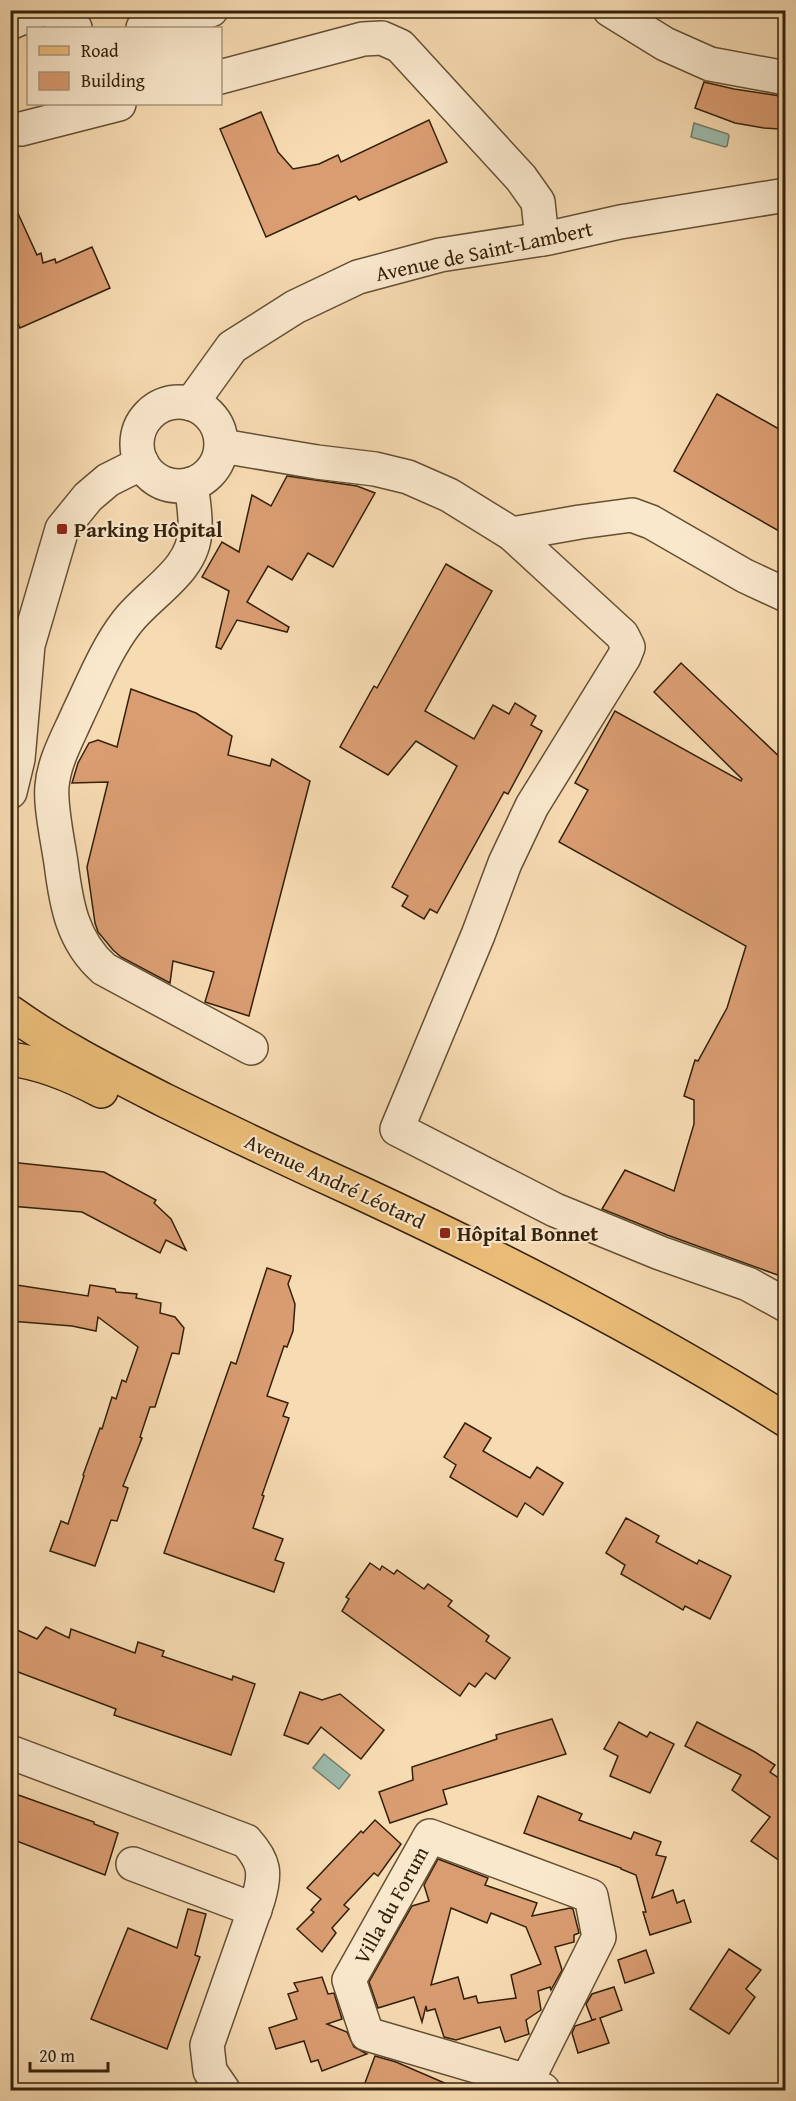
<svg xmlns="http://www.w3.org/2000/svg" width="796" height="2101" font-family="'Gentium Book Plus',serif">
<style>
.water{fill:#9dbbad;stroke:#737d6c;stroke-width:1.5}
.building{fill:#da9d72;stroke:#34210a;stroke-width:1.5;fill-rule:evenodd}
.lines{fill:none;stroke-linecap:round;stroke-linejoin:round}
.minor-casing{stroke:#655034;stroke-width:36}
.major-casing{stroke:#34210a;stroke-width:36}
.minor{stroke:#fae8cd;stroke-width:33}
.major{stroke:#ecbe79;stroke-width:33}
.poi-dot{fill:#8f2418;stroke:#fae8cd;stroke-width:2}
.labels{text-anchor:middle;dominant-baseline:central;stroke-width:4.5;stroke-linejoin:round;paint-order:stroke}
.street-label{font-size:21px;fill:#34210a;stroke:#fae8cd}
.poi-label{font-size:21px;font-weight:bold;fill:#34210a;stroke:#fae8cd;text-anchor:start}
</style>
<rect width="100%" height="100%" fill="#f7dbb2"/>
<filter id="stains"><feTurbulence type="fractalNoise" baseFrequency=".00333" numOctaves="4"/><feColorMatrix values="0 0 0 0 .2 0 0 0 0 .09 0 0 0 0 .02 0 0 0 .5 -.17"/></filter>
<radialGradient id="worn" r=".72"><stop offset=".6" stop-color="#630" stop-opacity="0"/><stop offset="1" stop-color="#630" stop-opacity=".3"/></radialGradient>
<g class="water">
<polygon points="694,123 728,134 729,136 727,146 725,147 691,137"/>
<polygon points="324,1754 350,1775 339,1789 313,1768"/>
</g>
<g class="building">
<polygon points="704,82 734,89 780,96 779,129 764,128 735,123 695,108"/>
<polygon points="261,112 278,152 293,169 319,164 338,155 341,162 429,120 447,162 359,200 356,196 266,237 220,129"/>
<polygon points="10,196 37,255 41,253 43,263 55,259 56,263 92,247 110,288 20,328 10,306"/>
<polygon points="717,394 786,433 786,535 674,471"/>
<polygon points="287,476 357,486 375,493 333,567 308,553 292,580 268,566 247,602 289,627 287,632 237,620 221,649 216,647 229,591 202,577 222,542 239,552 252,495 271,506"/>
<polygon points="446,564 492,591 425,711 474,739 493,705 509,714 515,703 536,716 531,725 542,731 508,794 504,792 437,913 430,909 424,919 402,906 408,896 392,887 457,766 416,741 388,775 340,747 374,686 377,688"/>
<polygon points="681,663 786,763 786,1278 667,1235 602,1209 625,1170 674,1191 694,1124 694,1100 684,1096 695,1060 698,1061 727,1008 746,946 559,842 588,790 575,783 615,711 741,781 742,779 654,692"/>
<polygon points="131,689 196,713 232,736 228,755 270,766 272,759 310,781 249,1016 205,1002 214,972 173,961 170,983 121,957 113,950 98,932 95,923 87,867 108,782 72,783 78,763 89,743 98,740 117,747"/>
<polygon points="10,1162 104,1172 156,1200 154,1203 171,1219 186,1250 166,1240 160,1253 82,1212 10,1206"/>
<polygon points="267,1268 291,1276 288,1284 295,1304 293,1331 287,1347 284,1346 267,1396 288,1403 283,1416 289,1418 262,1495 264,1496 253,1528 283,1539 275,1560 284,1563 274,1592 164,1553 231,1362 236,1364"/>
<polygon points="10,1284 88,1296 90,1285 115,1289 116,1292 137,1294 136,1298 161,1303 160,1313 175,1317 184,1328 179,1354 172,1353 155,1407 150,1407 140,1437 142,1438 123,1486 128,1488 117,1521 111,1520 95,1566 50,1551 61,1521 68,1524 84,1476 83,1475 100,1428 102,1429 112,1397 116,1399 122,1380 126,1382 138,1347 98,1317 96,1331 72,1326 10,1321"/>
<polygon points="465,1423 491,1438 483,1451 530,1478 537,1467 563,1483 543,1515 525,1503 517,1517 450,1477 456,1465 444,1457"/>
<polygon points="626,1518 659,1536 656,1542 697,1564 699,1560 731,1576 710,1619 685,1606 683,1610 621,1574 625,1565 606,1553"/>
<polygon points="370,1563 380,1570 382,1566 394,1574 397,1570 424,1589 428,1584 452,1601 448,1606 489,1636 486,1641 510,1658 495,1679 486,1673 475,1687 469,1683 460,1696 342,1611 349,1599 346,1597"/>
<polygon points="46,1627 69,1638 71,1629 135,1653 138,1642 164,1651 162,1656 232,1680 233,1676 255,1684 231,1755 114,1715 116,1709 10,1669 10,1647 17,1630 37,1639"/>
<polygon points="300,1692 322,1700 340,1694 384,1730 361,1759 321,1727 308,1744 284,1735"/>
<polygon points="552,1719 566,1754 443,1790 447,1804 390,1823 379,1792 413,1780 412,1767 497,1739 496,1735"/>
<polygon points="619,1722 647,1737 650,1732 674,1744 650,1793 610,1776 618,1756 604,1749"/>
<polygon points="697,1722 755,1752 775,1765 770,1772 786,1783 786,1865 751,1841 770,1817 732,1790 741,1775 685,1746"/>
<polygon points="10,1792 94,1822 94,1824 118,1833 105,1875 14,1840 15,1835 10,1833"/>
<polygon points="538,1796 582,1814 579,1820 631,1839 634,1832 661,1842 656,1855 666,1857 652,1898 673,1890 677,1903 684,1900 691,1922 650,1935 643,1912 646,1912 636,1875 621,1869 621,1868 524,1833"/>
<polygon points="375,1820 401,1844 378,1876 374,1873 344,1905 349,1909 332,1928 336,1933 322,1952 297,1929 314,1912 311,1910 321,1899 307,1888 361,1831 363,1833"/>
<path d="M 438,1859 L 488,1878 L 485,1885 L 537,1903 L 532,1916 L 570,1908 L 573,1909 L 579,1933 L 574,1935 L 574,1942 L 555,1947 L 562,1970 L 551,1990 L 550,1987 L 538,1991 L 541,2010 L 526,2020 L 529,2034 L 505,2042 L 500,2027 L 456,2040 L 444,2037 L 435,2009 L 427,2011 L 426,2006 L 422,2022 L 414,1997 L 378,2008 L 369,1982 L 412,1906 L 429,1901 L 424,1885 ZM 451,1908 L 487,1923 L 491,1913 L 526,1927 L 541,1964 L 511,1975 L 516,1998 L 478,2003 L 476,1996 L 464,1999 L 458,1977 L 431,1985 Z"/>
<polygon points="188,1909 206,1914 195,1955 200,1957 167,2049 91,2019 128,1928 177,1948"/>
<polygon points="729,1949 761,1970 746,1989 755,1997 729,2034 690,2009"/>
<polygon points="646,1950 654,1973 625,1983 618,1960"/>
<polygon points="322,1977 328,1994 334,1993 342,2019 327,2024 347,2032 354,2047 367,2054 322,2071 318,2060 311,2062 304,2041 276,2049 269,2028 297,2019 288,1994 298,1991 294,1983"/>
<polygon points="614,1987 622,2010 600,2018 609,2043 578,2053 572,2033 575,2026 596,2019 592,2020 586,2004 592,1994"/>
<polygon points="375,2056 396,2062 463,2091 362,2091"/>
</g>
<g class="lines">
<g class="minor-casing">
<g id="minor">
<polyline points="53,10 63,25 75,28"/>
<polyline points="610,10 665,44 710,64 786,78"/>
<polyline points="10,23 39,10"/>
<polyline points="143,28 170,26 211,10"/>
<polyline points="220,77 363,39 382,38 400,46 521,178 538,202 542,239"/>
<polyline points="21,129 119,104"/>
<circle cx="179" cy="444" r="42"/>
<polyline points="191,404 232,347 295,307 358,277 440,255 549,238 620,222 786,195"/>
<polyline points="222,446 317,462 375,469 408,477 449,495 512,534 622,635 628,647 624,657 532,806 505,863 478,935 397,1129 555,1210 660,1253 748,1284 786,1305"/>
<path d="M 191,484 C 193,499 196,515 195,530 C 194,571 150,592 127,622 C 106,649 93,683 78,714 C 68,737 54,761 52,786 C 50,806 58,842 61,863 C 66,903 72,941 104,969 L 251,1048"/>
<polyline points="512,534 580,522 632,515 651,522 745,576 786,595"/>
<polyline points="10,792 18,759 28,645 62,529 88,497 108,480 142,463"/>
<path d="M 10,1752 L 246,1841 C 265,1862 266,1873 258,1900 L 207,2045 L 210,2071 L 223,2090"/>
<polyline points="133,1864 255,1910"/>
<polyline points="527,2081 599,1937 591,1896 430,1836 349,1980 367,2034 527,2081 543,2090"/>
</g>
</g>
<g class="major-casing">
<g id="major">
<path d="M 10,1012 C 59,1047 111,1073 164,1100 C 229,1132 295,1163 361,1193 C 507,1261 650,1334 786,1420"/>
<path d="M 10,1059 C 43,1063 73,1076 101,1091"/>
</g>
</g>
<use href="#minor" class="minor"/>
<use href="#major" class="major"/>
</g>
<g class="poi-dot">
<rect x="56" y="523" width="12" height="12" rx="3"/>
<rect x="439" y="1227" width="12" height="12" rx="3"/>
</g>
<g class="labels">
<g class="street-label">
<text transform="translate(484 251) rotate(-12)">Avenue de Saint-Lambert</text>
<text transform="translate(335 1181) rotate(25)">Avenue André Léotard</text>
<text transform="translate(391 1905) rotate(-61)">Villa du Forum</text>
</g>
<g class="poi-label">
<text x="74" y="529">Parking Hôpital</text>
<text x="457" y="1233">Hôpital Bonnet</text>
</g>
</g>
<rect width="796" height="2101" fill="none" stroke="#f7dbb2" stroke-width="36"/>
<rect x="12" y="12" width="772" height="2077" fill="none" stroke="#34210a" stroke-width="3"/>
<rect x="18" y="18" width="760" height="2065" fill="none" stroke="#34210a" stroke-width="1.5"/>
<rect x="27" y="27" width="195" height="78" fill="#fae8cd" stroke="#ab987f" stroke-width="1.5"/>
<rect x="39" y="46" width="30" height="9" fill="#ecbe79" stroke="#ab987f" stroke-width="1.5"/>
<text x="81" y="57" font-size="18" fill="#34210a">Road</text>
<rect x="39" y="72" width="30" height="18" fill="#da9d72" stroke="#ab987f" stroke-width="1.5"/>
<text x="81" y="87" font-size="18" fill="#34210a">Building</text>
<path d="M30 2062v9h78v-9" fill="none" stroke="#34210a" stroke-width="3"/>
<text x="39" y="2062" font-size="18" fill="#34210a" stroke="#fae8cd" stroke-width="4.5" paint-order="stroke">20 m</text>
<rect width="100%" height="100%" filter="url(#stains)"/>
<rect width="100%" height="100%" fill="url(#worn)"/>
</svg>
